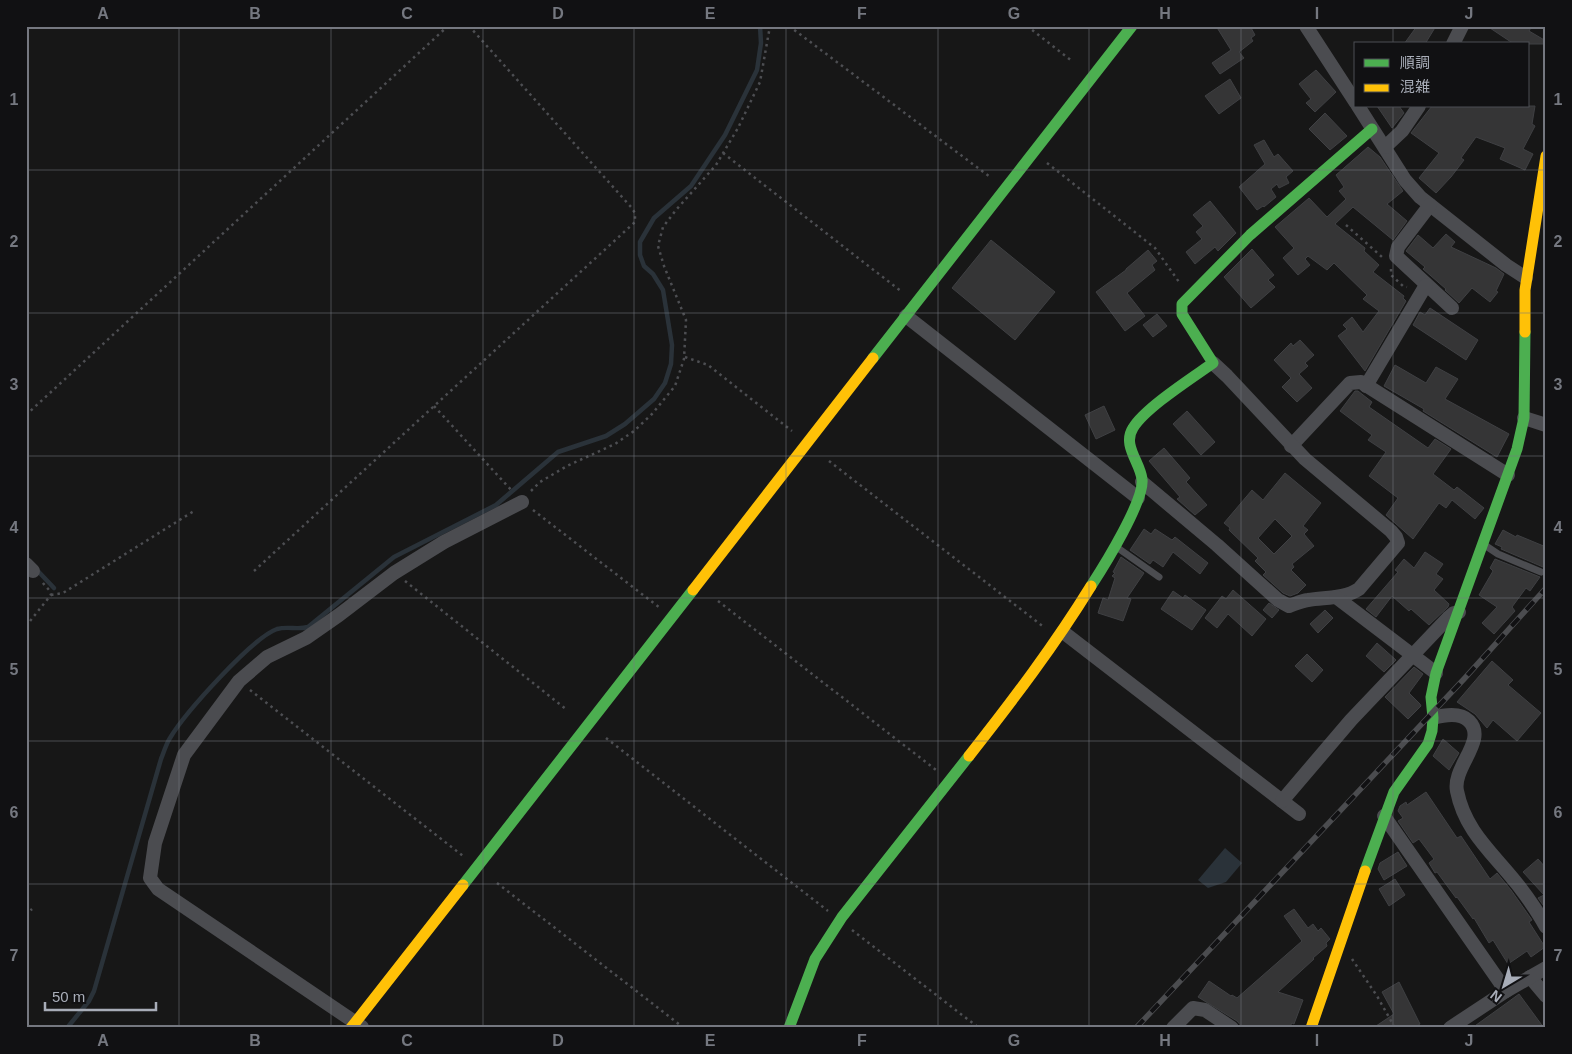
<svg xmlns="http://www.w3.org/2000/svg" width="1572" height="1054" font-family="Arial,'Noto Sans JP',sans-serif">
<style>
.water{fill:#2a3239}
.lines{fill:none;stroke-linecap:round;stroke-linejoin:round}
.stream{stroke:#2a3239;stroke-width:4.5}
.building{fill:#353536;stroke:#3f4043;fill-rule:evenodd}
.path{stroke:#4d4e52;stroke-width:2.5;stroke-dasharray:2.5 4;stroke-linecap:butt}
.lane{stroke:#4b4c50;stroke-width:7}
.street{stroke:#4b4c50;stroke-width:14}
.fast{stroke:#4caf50;stroke-width:11}
.slow{stroke:#ffc107;stroke-width:11}
.rail-casing{stroke:#4b4c4f;stroke-width:5.5}
.rail{stroke:#111113;stroke-width:4;stroke-dasharray:11;stroke-linecap:butt}
.grid{fill:none;stroke:#757880;stroke-width:1;stroke-opacity:0.55}
.neatline{fill:none;stroke:#757880;stroke-width:2}
.grid-label{font-size:16px;text-anchor:middle;font-weight:bold;fill:#757880}
</style>
<rect width="100%" height="100%" fill="#171717"/>
<polygon class="water" points="1225,848 1242,863 1226,882 1208,888 1198,880"/>
<g class="lines">
<g class="stream">
<polyline points="36,569 54,588"/>
<path d="M 67,1028 L 89,1001 L 94,991 L 161,759 C 164,752 166,744 170,738 C 185,713 252,638 277,629 C 287,626 298,630 308,627 L 394,557 L 496,505 L 558,452 L 606,436 L 625,424 L 654,399 L 665,383 L 671,364 L 672,345 L 663,290 L 653,274 L 644,266 L 640,255 L 640,242 L 654,218 L 691,186 L 725,135 L 757,70 L 761,43 L 760,26"/>
</g>
</g>
<g class="building">
<polygon points="1216,26 1250,26 1255,35 1251,38 1253,41 1239,52 1244,58 1220,74 1212,63 1231,50"/>
<polygon points="1417,26 1436,26 1425,44 1404,44"/>
<polygon points="1487,26 1532,26 1529,31 1546,41 1546,44 1514,44"/>
<polygon points="1316,70 1336,92 1315,112 1306,103 1311,99 1299,84"/>
<polygon points="1230,79 1241,98 1219,114 1205,96"/>
<polygon points="1377,106 1399,106 1404,113 1392,128"/>
<polygon points="1432,106 1535,106 1532,124 1535,126 1523,149 1533,154 1525,170 1500,159 1505,148 1476,137 1461,158 1464,160 1451,177 1436,193 1419,178 1439,153 1411,133"/>
<polygon points="1325,113 1347,136 1330,150 1309,129"/>
<polygon points="1264,140 1274,157 1278,154 1293,171 1286,177 1289,183 1279,188 1277,184 1271,189 1276,197 1264,207 1263,206 1257,210 1239,187 1265,164 1254,145"/>
<polygon points="1368,147 1380,157 1403,191 1387,204 1407,221 1393,240 1353,207 1335,224 1365,248 1364,251 1379,265 1373,272 1404,296 1403,298 1406,301 1365,371 1338,336 1347,329 1343,325 1352,317 1363,332 1379,311 1363,299 1367,295 1334,263 1327,270 1308,256 1305,259 1310,265 1298,275 1283,258 1294,248 1275,227 1309,198 1327,217 1346,199 1339,191 1344,187 1336,175"/>
<polygon points="1210,201 1236,233 1218,251 1215,247 1195,264 1186,252 1202,239 1196,232 1203,226 1193,215"/>
<polygon points="1446,234 1455,242 1451,247 1496,268 1504,274 1496,291 1498,292 1490,302 1472,288 1459,303 1445,290 1446,289 1423,269 1425,267 1406,251 1418,235 1433,248"/>
<polygon points="991,240 1055,292 1015,340 952,288"/>
<polygon points="1252,249 1274,275 1268,280 1275,287 1251,308 1224,277"/>
<polygon points="1148,250 1157,261 1152,265 1155,270 1127,293 1145,316 1125,331 1096,292 1126,270 1126,269"/>
<polygon points="1430,308 1478,340 1466,360 1413,325 1420,312 1425,315"/>
<polygon points="1157,314 1167,326 1153,337 1143,325"/>
<polygon points="1300,340 1314,355 1305,363 1308,366 1299,374 1312,388 1297,402 1282,387 1291,378 1274,360 1291,343 1293,346"/>
<polygon points="1395,365 1426,383 1436,367 1458,379 1445,399 1509,434 1497,457 1423,411 1424,409 1384,386"/>
<polygon points="1355,391 1358,391 1372,402 1369,407 1428,448 1435,439 1451,449 1433,474 1454,490 1457,487 1484,508 1475,519 1452,500 1446,508 1439,503 1413,539 1386,515 1398,498 1369,476 1386,452 1368,440 1372,435 1340,411"/>
<polygon points="1104,406 1115,430 1096,439 1085,415"/>
<polygon points="1187,411 1215,442 1201,455 1173,424"/>
<polygon points="1164,448 1190,478 1186,482 1207,505 1195,515 1177,499 1180,497 1149,461"/>
<path d="M 1285,473 L 1321,503 L 1303,526 L 1308,530 L 1304,534 L 1314,546 L 1292,564 L 1294,567 L 1291,570 L 1306,585 L 1298,593 L 1290,596 L 1283,593 L 1263,575 L 1266,572 L 1255,561 L 1258,558 L 1229,530 L 1230,528 L 1224,523 L 1252,490 L 1263,500 ZM 1275,519 L 1292,536 L 1274,554 L 1258,538 Z"/>
<polygon points="1144,529 1151,534 1155,529 1172,540 1175,537 1208,563 1200,574 1173,552 1163,567 1153,560 1150,564 1130,550"/>
<polygon points="1503,530 1516,537 1517,535 1546,547 1546,570 1543,567 1501,549 1502,547 1495,544"/>
<polygon points="1425,552 1443,564 1436,574 1443,579 1434,590 1449,604 1448,607 1429,625 1411,609 1409,611 1392,596 1376,617 1366,609 1398,572 1395,570 1404,559 1414,568"/>
<polygon points="1121,557 1144,573 1127,598 1131,599 1123,621 1098,613 1103,598 1108,600 1115,578 1112,576 1115,573 1113,572"/>
<polygon points="1495,559 1540,577 1530,591 1526,588 1512,607 1515,611 1494,634 1482,623 1497,607 1479,595 1493,571 1490,568"/>
<polygon points="1233,590 1266,619 1252,636 1228,614 1217,628 1205,618 1222,596 1226,599"/>
<polygon points="1173,591 1183,598 1185,595 1206,610 1192,630 1161,609"/>
<polygon points="1269,603 1279,610 1272,618 1263,610"/>
<polygon points="1325,610 1333,618 1318,633 1310,624"/>
<polygon points="1377,643 1396,660 1384,672 1366,656"/>
<polygon points="1307,654 1323,670 1312,682 1295,666"/>
<polygon points="1492,661 1513,680 1508,685 1541,713 1517,741 1493,720 1487,728 1475,714 1457,702"/>
<polygon points="1414,667 1423,674 1409,693 1420,704 1421,706 1408,719 1385,697"/>
<polygon points="1443,739 1459,753 1449,770 1433,756"/>
<polygon points="1426,792 1457,838 1461,836 1490,879 1497,873 1511,890 1532,920 1529,922 1545,947 1531,957 1527,951 1508,964 1493,940 1489,943 1474,918 1473,919 1457,897 1456,898 1437,872 1435,873 1429,863 1434,859 1419,839 1413,843 1398,821 1403,818 1398,811 1400,806 1406,802 1407,805"/>
<polygon points="1398,852 1407,866 1384,880 1378,869 1380,863"/>
<polygon points="1538,859 1546,868 1546,909 1538,898 1544,895 1523,872"/>
<polygon points="1395,879 1405,895 1389,906 1379,889"/>
<polygon points="1294,909 1308,928 1313,924 1318,931 1321,928 1330,939 1326,943 1327,946 1313,958 1314,959 1278,992 1303,1000 1294,1024 1292,1023 1289,1028 1243,1028 1237,1021 1198,997 1209,981 1231,996 1232,995 1237,998 1302,941 1284,916"/>
<polygon points="1399,982 1420,1024 1413,1028 1373,1028 1394,1014 1382,992"/>
<polygon points="1519,994 1544,1028 1472,1028 1504,1005"/>
</g>
<g class="lines">
<g class="path">
<polyline points="789,26 990,177"/>
<polyline points="1027,26 1072,61"/>
<polyline points="26,27 27,26"/>
<polyline points="723,153 902,292"/>
<polyline points="1047,163 1155,248 1179,282"/>
<polyline points="1346,225 1382,257"/>
<polyline points="1391,269 1391,275 1403,286 1407,287"/>
<polyline points="685,357 708,365 792,431"/>
<polyline points="434,406 513,492"/>
<polyline points="26,415 448,26"/>
<polyline points="829,461 1045,628"/>
<polyline points="531,491 540,482 567,466 615,444 634,431 652,414 675,386 684,359 686,320 664,266 658,246 663,227 676,210 716,165 738,128 760,82 770,26"/>
<polyline points="533,510 660,608"/>
<polyline points="254,571 635,222 635,213 631,207 469,26"/>
<polyline points="405,581 567,710"/>
<polyline points="51,595 63,593 194,511"/>
<polyline points="718,601 936,770"/>
<polyline points="26,626 51,595 49,590 42,582"/>
<polyline points="250,690 463,856"/>
<polyline points="606,738 828,911"/>
<polyline points="497,883 684,1028"/>
<polyline points="26,915 32,909"/>
<polyline points="852,930 979,1028"/>
<polyline points="1352,959 1377,996 1395,1028"/>
</g>
<g class="lane">
<polyline points="1483,544 1498,554 1541,572"/>
<polyline points="1115,546 1159,577"/>
</g>
<g class="street">
<polyline points="1306,26 1356,103"/>
<polyline points="1453,44 1462,26"/>
<polyline points="1358,106 1405,180 1420,197 1506,265 1526,278"/>
<polyline points="1385,147 1402,131 1419,106"/>
<polyline points="1430,205 1398,247 1396,256 1452,308"/>
<polyline points="906,316 1138,498"/>
<polyline points="1366,386 1426,285"/>
<polyline points="1524,418 1546,425"/>
<polyline points="1291,446 1350,383 1361,382 1508,475"/>
<path d="M 1142,482 L 1217,545 L 1278,600 L 1289,606 C 1295,604 1301,601 1308,600 C 1325,597 1344,599 1359,589 L 1398,543 L 1396,537 L 1391,531 L 1305,459 L 1227,376 L 1213,363"/>
<polyline points="26,564 33,571"/>
<polyline points="1336,597 1436,673"/>
<polyline points="1063,632 1299,814"/>
<path d="M 1433,718 C 1444,715 1460,712 1469,721 C 1488,740 1452,767 1457,791 C 1465,832 1494,854 1518,885 C 1528,898 1538,912 1546,927"/>
<polyline points="1282,801 1351,720 1448,618 1454,613 1459,612"/>
<polyline points="1384,816 1506,991"/>
<polyline points="1530,977 1546,996"/>
<polyline points="362,1027 158,889 150,878 155,843 184,755 239,681 267,657 306,638 339,615 394,573 444,542 522,502"/>
<polyline points="1173,1028 1193,1008 1205,1010 1232,1028"/>
<polyline points="1450,1028 1506,991 1546,968"/>
</g>
<g class="fast">
<polyline points="873,358 1132,26"/>
<path d="M 1091,586 C 1104,566 1145,500 1142,479 C 1140,462 1122,445 1133,428 C 1145,408 1192,378 1213,363 L 1182,314 L 1182,304 L 1250,235 L 1372,129"/>
<polyline points="1365,871 1394,792 1428,744 1432,731 1433,718 1431,697 1436,673 1517,449 1524,418 1525,332"/>
<polyline points="463,885 693,590"/>
<polyline points="789,1028 815,959 842,917 969,756"/>
</g>
<g class="slow">
<polyline points="1525,332 1525,290 1546,156"/>
<polyline points="693,590 873,358"/>
<path d="M 969,756 C 1013,700 1054,646 1091,586"/>
<polyline points="351,1028 463,885"/>
<polyline points="1311,1028 1365,871"/>
</g>
<g class="rail-casing">
<polyline id="rail" points="1136,1028 1464,679 1546,588"/>
</g>
<use href="#rail" class="rail"/>
</g>
<path class="grid" d="M 179,26 L 179,1028M 331,26 L 331,1028M 483,26 L 483,1028M 634,26 L 634,1028M 786,26 L 786,1028M 938,26 L 938,1028M 1089,26 L 1089,1028M 1241,26 L 1241,1028M 1393,26 L 1393,44M 1393,106 L 1393,1028M 26,170 L 1546,170M 26,313 L 1546,313M 26,456 L 1546,456M 26,598 L 1546,598M 26,741 L 1546,741M 26,884 L 1546,884"/>
<rect width="1572" height="1054" fill="none" stroke="#111113" stroke-width="55"/>
<rect x="1354" y="42" width="175" height="65" fill="#111113" stroke="#4d4f55"/>
<rect x="1364" y="59" width="25" height="8" fill="#4caf50" stroke="#4d4f55"/>
<text x="1400" y="68" font-size="15" fill="#a8adb8">順調</text>
<rect x="1364" y="84" width="25" height="8" fill="#ffc107" stroke="#4d4f55"/>
<text x="1400" y="92" font-size="15" fill="#a8adb8">混雑</text>
<g transform="translate(1504 986) rotate(218)" stroke="#111113" stroke-width="4" paint-order="stroke">
<path d="M0-4L9 19L0 12L-9 19Z" fill="#a8adb8"/>
<text y="-8" font-size="14" font-weight="bold" text-anchor="middle" fill="#a8adb8">N</text>
</g>
<path d="M45 1002v8h111v-8" fill="none" stroke="#a8adb8" stroke-width="2.5"/>
<text x="52" y="1002" font-size="15" fill="#a8adb8" stroke="#111113" stroke-width="4" paint-order="stroke">50 m</text>
<rect x="28" y="28" width="1516" height="998" class="neatline"/>
<g class="grid-label">
<text x="103" y="19">A</text>
<text x="255" y="19">B</text>
<text x="407" y="19">C</text>
<text x="558" y="19">D</text>
<text x="710" y="19">E</text>
<text x="862" y="19">F</text>
<text x="1014" y="19">G</text>
<text x="1165" y="19">H</text>
<text x="1317" y="19">I</text>
<text x="1469" y="19">J</text>
<text x="14" y="105">1</text>
<text x="1558" y="105">1</text>
<text x="14" y="247">2</text>
<text x="1558" y="247">2</text>
<text x="14" y="390">3</text>
<text x="1558" y="390">3</text>
<text x="14" y="533">4</text>
<text x="1558" y="533">4</text>
<text x="14" y="675">5</text>
<text x="1558" y="675">5</text>
<text x="14" y="818">6</text>
<text x="1558" y="818">6</text>
<text x="14" y="961">7</text>
<text x="1558" y="961">7</text>
<text x="103" y="1046">A</text>
<text x="255" y="1046">B</text>
<text x="407" y="1046">C</text>
<text x="558" y="1046">D</text>
<text x="710" y="1046">E</text>
<text x="862" y="1046">F</text>
<text x="1014" y="1046">G</text>
<text x="1165" y="1046">H</text>
<text x="1317" y="1046">I</text>
<text x="1469" y="1046">J</text>
</g>
</svg>
